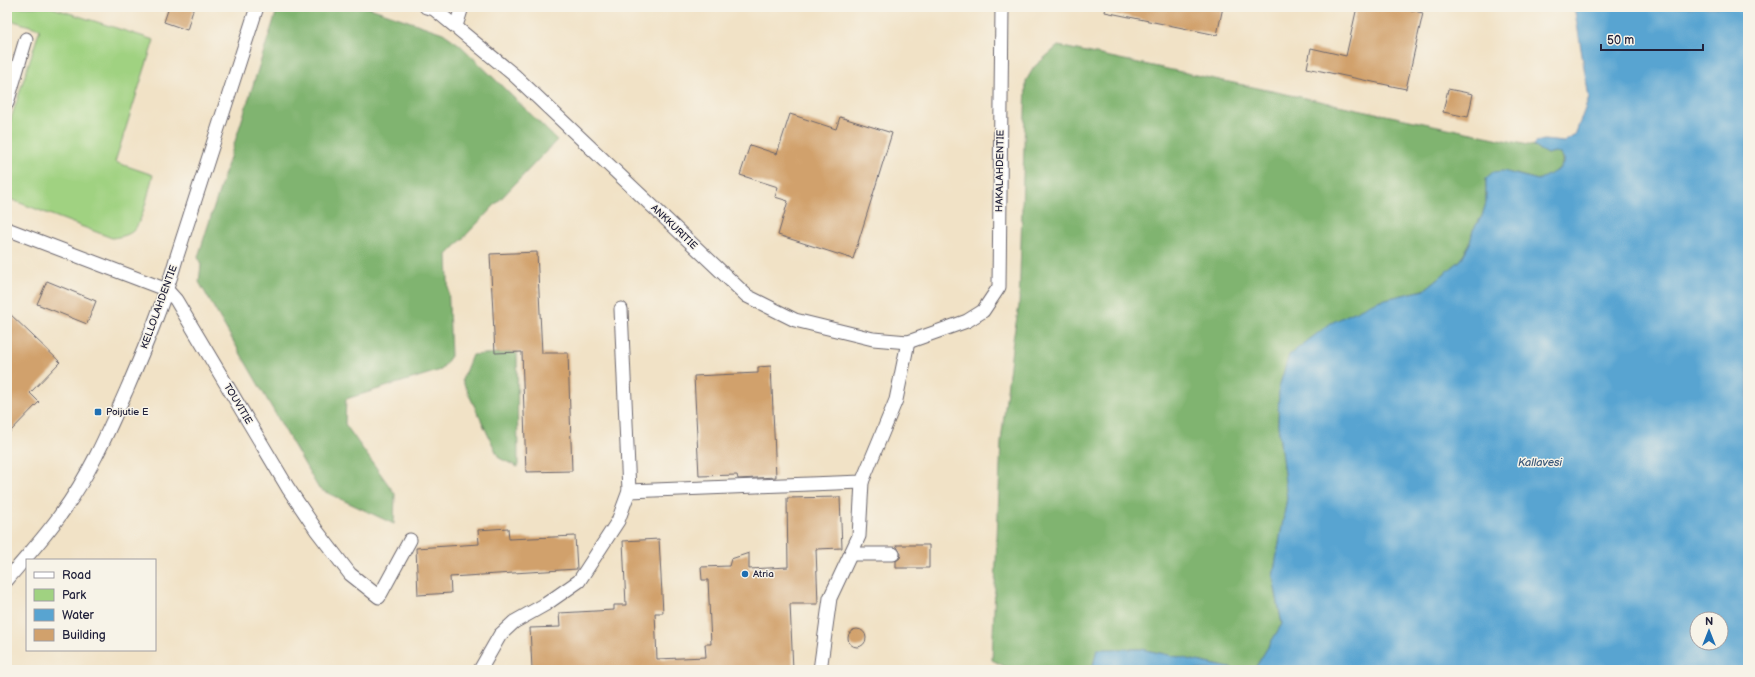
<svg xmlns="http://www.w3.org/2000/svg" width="1755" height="677" font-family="'Balsamiq Sans',sans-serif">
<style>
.green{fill:#a0d281;stroke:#617a5e}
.forest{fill:#80b46f;stroke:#516b55}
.water{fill:#58a4d1;stroke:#3d6386;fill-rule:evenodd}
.building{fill:#d1a16c}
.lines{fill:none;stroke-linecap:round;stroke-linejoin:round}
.minor-casing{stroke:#6a656c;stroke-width:15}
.minor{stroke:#fff;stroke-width:13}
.poi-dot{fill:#1f6fb2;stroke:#f7f3e8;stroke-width:1.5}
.labels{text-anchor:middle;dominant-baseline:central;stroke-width:3;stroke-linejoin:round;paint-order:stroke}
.street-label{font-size:10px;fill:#22223b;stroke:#f7f3e8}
.poi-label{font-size:10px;fill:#22223b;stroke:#f7f3e8;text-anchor:start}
.water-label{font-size:11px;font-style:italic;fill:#385677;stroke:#f7f3e8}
</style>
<rect width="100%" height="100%" fill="#f7f3e8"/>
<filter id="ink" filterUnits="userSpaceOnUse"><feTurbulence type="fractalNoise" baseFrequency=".025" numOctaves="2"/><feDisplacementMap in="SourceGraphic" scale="8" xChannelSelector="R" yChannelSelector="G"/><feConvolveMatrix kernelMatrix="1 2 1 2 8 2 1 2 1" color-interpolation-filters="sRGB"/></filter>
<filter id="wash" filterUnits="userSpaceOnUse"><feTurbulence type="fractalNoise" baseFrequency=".012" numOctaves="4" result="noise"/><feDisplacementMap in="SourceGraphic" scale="16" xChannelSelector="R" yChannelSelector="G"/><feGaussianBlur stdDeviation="0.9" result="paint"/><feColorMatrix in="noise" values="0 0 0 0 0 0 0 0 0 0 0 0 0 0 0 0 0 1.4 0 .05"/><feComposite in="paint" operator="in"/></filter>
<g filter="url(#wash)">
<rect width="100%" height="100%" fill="#f1e2c6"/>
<path class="green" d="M 7,7 L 50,7 L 154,40 L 115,162 L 153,175 C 149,189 143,222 133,231 C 127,236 119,237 112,238 L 7,198 L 7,131 L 40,29 L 7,19 Z"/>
<g class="forest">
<polygon points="278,7 367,7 443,33 460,45 557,140 447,255 451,356 441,370 346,399 345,424 395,494 394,524 319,489 199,282 201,265 198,257"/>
<path d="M 1058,46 L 1533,146 L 1547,154 L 1555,152 L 1560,154 C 1569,169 1549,175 1538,180 L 1516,174 L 1486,178 L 1486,203 L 1482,216 L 1473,230 L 1470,243 L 1461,260 L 1424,290 L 1377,301 L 1279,387 L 1278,425 L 1287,498 L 1273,577 L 1282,624 L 1254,670 L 1239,670 L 1141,649 L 1097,650 L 1092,670 L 1012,670 L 992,660 L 1001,441 L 1013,340 L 1019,306 L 1026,81 L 1034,67 Z"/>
<polygon points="517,352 518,467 499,458 462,380 472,355"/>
</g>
<g class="water">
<path d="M 1572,7 L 1748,7 L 1748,670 L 1254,670 L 1282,624 L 1273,577 L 1287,498 L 1278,425 L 1279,387 L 1289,355 L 1331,323 L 1377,301 L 1424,290 L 1461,260 L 1470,243 L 1473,230 L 1482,216 L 1486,203 L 1486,178 L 1493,172 L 1503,171 L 1538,180 L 1558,170 L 1563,164 L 1563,158 L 1560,154 L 1555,152 L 1547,154 L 1533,146 L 1536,142 L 1544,140 L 1564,142 L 1575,135 L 1589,98 L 1575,12 ZM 1697,619 L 1721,619 L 1721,643 L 1697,643 Z"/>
<polygon points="1097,649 1141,649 1239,670 1092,670"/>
</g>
<g id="blocks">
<g class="building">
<polygon points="169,7 194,7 187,30 164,22"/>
<polygon points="1106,7 1223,7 1217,35 1105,12"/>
<polygon points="1357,7 1397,7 1423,13 1406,89 1307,68 1311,48 1346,56"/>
<polygon points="1448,89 1473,94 1468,117 1443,112"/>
<polygon points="790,114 836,129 840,117 892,133 853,259 778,235 788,201 775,197 778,187 740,175 750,145 777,154"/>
<polygon points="537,252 542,353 568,353 572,471 526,472 522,352 495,353 490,254"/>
<polygon points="47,281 96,301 87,324 37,304"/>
<polygon points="7,311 60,362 30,393 39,402 7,435"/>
<polygon points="771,366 776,477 738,479 737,475 699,476 694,376 758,373 758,367"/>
<polygon points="840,497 842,548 816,549 818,604 790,604 793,670 560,670 560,667 532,669 530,628 560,627 559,613 614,610 614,605 626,605 623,541 659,539 663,613 655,613 657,659 706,657 705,644 711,644 708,580 702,580 701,567 729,566 731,559 749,553 749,569 788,567 787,498"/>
<polygon points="508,528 509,539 575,536 577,569 450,577 451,593 418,595 416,548 479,544 478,530"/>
<polygon points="896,545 929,545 929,568 896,568 896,561 900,558 901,554"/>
<circle cx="857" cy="638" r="9"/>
</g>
</g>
</g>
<g filter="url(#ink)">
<use href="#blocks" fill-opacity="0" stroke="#6a656c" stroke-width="1"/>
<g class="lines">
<g class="minor-casing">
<g id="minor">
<polyline points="426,7 434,9 514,75 747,296 795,320 873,339 908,342 967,321 983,311 999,287 1002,7"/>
<polyline points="456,26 462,7"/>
<polyline points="7,103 26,39"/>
<polyline points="7,229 167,290 176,300 288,488 317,531 350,574 379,597 410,540"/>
<polyline points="629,491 862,482 896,400 908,342"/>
<polyline points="851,554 893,554"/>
<path d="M 7,580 C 25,558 45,537 61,514 C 89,476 108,432 127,389 C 146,345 164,302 177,256 L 257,7"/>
<polyline points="480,670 500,635 514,622 546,604 579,581 618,521 629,491 621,309"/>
<polyline points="820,670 830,598 859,536 862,482"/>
</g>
</g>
<use href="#minor" class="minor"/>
</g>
</g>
<g class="poi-dot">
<rect x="94" y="408" width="8" height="8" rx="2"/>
<circle cx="745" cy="574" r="4"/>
</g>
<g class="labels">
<g class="street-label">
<text transform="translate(1000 171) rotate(-89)">HAKALAHDENTIE</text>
<text transform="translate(674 227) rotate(44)">ANKKURITIE</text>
<text transform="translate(159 307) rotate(-70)">KELLOLAHDENTIE</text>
<text transform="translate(238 404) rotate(59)">TOUVITIE</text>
</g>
<g class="poi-label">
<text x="106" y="412">Poijutie E</text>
<text x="753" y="574">Atria</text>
</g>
<g class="water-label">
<text x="1540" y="462">Kallavesi</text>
</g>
</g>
<rect width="1755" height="677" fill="none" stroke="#f7f3e8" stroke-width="24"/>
<rect x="26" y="559" width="130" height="92" fill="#f7f3e8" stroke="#a29fa3"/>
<rect x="34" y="572" width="20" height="6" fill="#ffffff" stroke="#a29fa3"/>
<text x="62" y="579" font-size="12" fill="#22223b">Road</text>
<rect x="34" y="589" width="20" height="12" fill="#a0d281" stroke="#a29fa3"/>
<text x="62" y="599" font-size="12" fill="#22223b">Park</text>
<rect x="34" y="609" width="20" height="12" fill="#58a4d1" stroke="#a29fa3"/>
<text x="62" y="619" font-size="12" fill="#22223b">Water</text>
<rect x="34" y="629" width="20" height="12" fill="#d1a16c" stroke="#a29fa3"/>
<text x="62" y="639" font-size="12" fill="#22223b">Building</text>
<g transform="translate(1709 631)"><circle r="19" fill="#f7f3e8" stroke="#a29fa3"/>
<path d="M0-3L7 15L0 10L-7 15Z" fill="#1f6fb2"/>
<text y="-6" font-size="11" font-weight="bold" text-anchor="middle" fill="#22223b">N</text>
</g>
<path d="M1601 44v6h102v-6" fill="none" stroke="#22223b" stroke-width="2"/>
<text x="1607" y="44" font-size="12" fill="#22223b" stroke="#f7f3e8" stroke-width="3" paint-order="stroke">50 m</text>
</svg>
